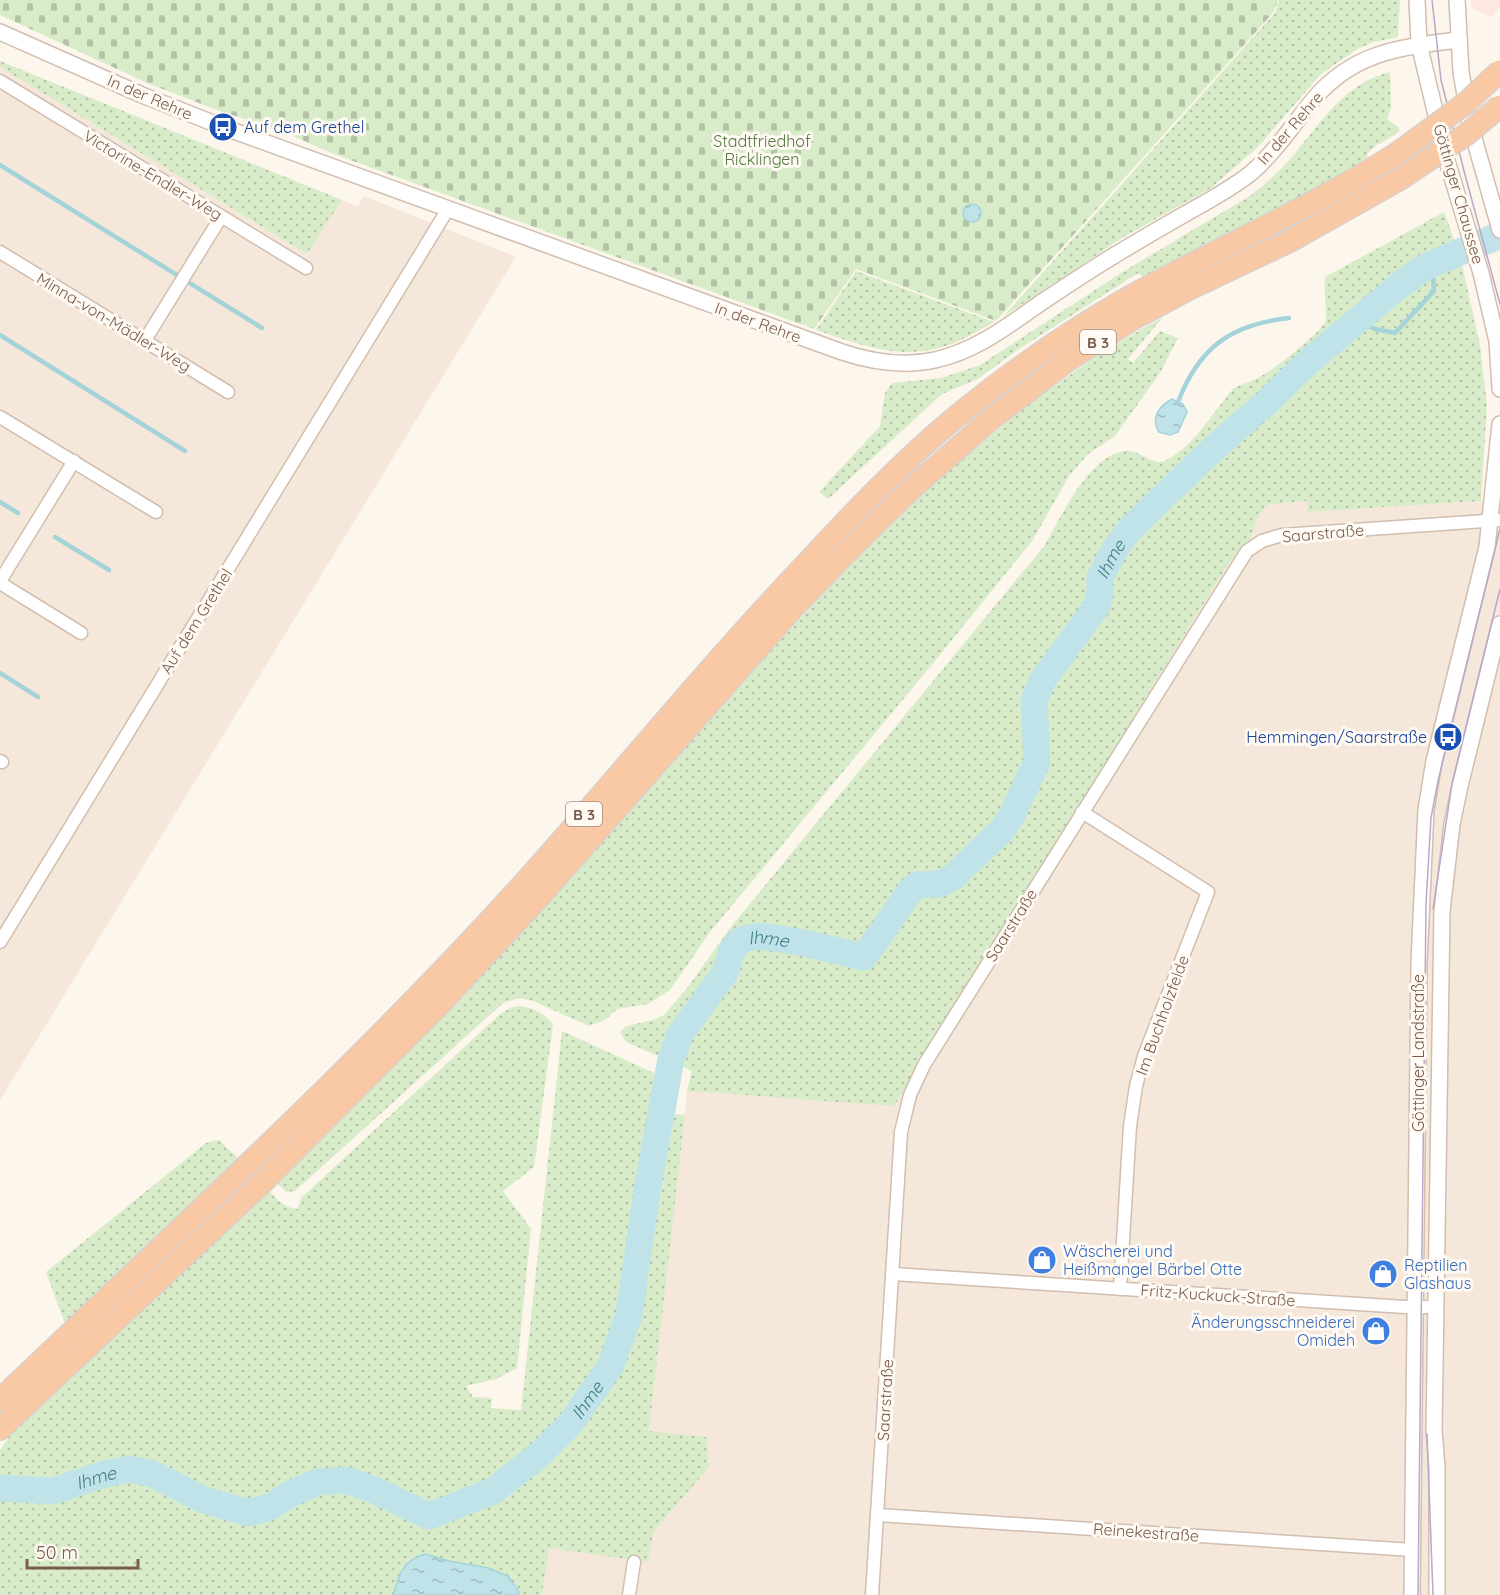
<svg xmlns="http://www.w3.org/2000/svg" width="1500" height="1595" font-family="Quicksand,sans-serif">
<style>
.residential{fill:#f5e8da}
.commercial{fill:#fde8e0}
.grass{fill:url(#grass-dots)}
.cemetery{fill:url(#cemetery-stones)}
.water{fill:url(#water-ripples);stroke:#a5d3da;stroke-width:1.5}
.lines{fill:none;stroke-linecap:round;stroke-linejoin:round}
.stream{stroke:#a5d3da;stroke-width:4.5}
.river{stroke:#bfe3e8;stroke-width:27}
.minor-casing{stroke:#d1beb0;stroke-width:15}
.tertiary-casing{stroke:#d1beb0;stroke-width:18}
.trunk-casing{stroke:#dad1cd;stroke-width:24}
.minor{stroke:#fff;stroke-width:12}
.tertiary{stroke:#fff;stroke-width:15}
.trunk{stroke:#f9c8a4;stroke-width:21}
.tram{stroke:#b9a8c9;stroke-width:1.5}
.trunk-bridge-casing{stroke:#dad1cd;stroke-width:24;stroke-linecap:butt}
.trunk-bridge{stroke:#f9c8a4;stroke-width:21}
.labels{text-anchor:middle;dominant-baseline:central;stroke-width:6;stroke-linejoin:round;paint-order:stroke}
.shield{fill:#fffaf3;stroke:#a28b7f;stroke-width:1.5}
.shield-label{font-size:15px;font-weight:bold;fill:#7a5c4d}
.street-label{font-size:16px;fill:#7a5c4d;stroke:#fffaf3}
.transit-label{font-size:16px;fill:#164399;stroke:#fffaf3;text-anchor:start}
.park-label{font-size:16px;fill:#537a41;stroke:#fffaf3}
.shop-label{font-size:16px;fill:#366cbe;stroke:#fffaf3;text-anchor:start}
.water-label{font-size:18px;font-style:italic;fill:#437c86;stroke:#fffaf3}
</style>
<defs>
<pattern id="grass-dots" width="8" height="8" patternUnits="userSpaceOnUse" patternTransform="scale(1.5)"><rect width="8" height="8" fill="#d8ecc9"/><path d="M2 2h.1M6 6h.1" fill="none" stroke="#b4c2a5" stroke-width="1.8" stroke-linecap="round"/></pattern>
<pattern id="cemetery-stones" width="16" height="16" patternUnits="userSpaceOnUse" patternTransform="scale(1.5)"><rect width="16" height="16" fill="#d8ecc9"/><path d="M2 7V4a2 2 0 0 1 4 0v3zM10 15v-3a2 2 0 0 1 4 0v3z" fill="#b4c2a5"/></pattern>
<pattern id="water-ripples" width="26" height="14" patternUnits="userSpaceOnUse" patternTransform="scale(1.5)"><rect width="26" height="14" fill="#bfe3e8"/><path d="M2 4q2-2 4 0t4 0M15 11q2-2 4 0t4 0" fill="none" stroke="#a0bbbe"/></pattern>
</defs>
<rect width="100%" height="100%" fill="#fdf6ec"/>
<g class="residential">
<polygon points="0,67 307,254 342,200 358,206 364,196 516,257 0,1100"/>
<polygon points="1500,496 1500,1595 542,1595 548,1548 653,1533 709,1467 707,1437 649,1432 687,1091 894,1105 1228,564 1250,540 1256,521 1266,505 1308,501 1308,512 1481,501"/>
</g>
<polygon class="commercial" points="1471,0 1500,0 1500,8 1492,17 1472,8"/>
<g class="grass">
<polygon points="1279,0 1400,0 1398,37 1373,42 1356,50 1321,74 1258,147 1211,188 1122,238 1003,317 1275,13"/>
<polygon points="0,61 342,200 307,254 0,67"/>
<path d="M 1390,72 L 1391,108 L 1387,119 L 1398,127 L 1400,131 L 1380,144 L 1379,143 L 1367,154 L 1368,157 L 1294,203 L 1144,278 L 1138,273 L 1016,351 L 978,379 L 942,394 L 828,499 L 819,492 L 880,426 L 885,393 L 892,383 L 941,378 L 980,365 L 1121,273 L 1250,196 C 1267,183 1283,168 1297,151 C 1323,119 1347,82 1390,72 Z"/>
<path d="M 1444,212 L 1457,248 L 1423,264 L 1362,312 L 1209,447 L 1169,487 L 1174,491 L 1214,452 L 1269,408 L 1313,366 L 1398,291 L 1427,271 L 1460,256 L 1480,345 L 1487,406 L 1481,501 L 1308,512 L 1307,501 L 1266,505 L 1256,521 L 1250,540 L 1228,564 L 894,1106 L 687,1091 L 692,1071 L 626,1042 L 620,1032 L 626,1026 L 654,1020 L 664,1015 L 688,987 L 730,928 L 1045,545 C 1060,518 1090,454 1125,451 C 1139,449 1151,466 1164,461 C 1189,450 1205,424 1222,403 C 1225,399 1229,393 1233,389 C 1240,384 1251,382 1258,378 C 1272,371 1318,335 1325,322 C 1328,318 1323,288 1325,277 Z"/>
<path d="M 856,271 L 994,322 C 983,328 972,335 961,340 C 908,364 866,347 816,330 Z"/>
<polygon points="1163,317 1128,359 1133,363 1160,331 1178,338 1160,373 1118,432 1114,437 1088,454 1069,476 1032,541 939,656 710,932 670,990 648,1004 617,1009 605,1020 589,1026 533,1001 519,998 503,1003 295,1191 286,1192 275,1181 466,993 561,889 738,686 878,534 929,486 1034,400 1107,349"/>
<path d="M 519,1006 C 532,1007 546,1014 553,1025 L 534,1167 L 503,1191 L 531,1229 L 517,1368 L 496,1379 L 466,1386 L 473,1397 L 492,1398 L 491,1408 L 521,1410 L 562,1031 L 663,1077 L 653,1130 L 626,1314 L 606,1364 L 568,1421 L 538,1452 L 546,1454 L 574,1426 L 614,1368 L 634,1314 L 651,1187 L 670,1079 L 681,1082 L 678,1089 L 675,1114 L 685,1115 L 649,1431 L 707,1437 L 709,1467 L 653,1533 L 648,1562 L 549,1548 L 542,1595 L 518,1595 L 519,1592 L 508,1576 L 489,1568 L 449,1561 L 425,1554 L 409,1560 L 402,1567 L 393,1595 L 0,1595 L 0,1450 L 8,1439 L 6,1437 L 269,1191 C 278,1200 284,1208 298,1209 L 301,1198 L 499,1015 L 510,1008 Z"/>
<polygon points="219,1140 242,1162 66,1327 46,1272 206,1143"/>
</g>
<polygon class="cemetery" points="0,0 1278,0 1273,13 996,321 856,269 814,329 334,154 277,129 225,113 147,83 0,15"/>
<g class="water">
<circle cx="972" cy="213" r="9"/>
<path d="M 1172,399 L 1183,404 L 1187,412 L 1178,432 L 1170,435 L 1159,432 C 1150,418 1159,406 1172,399 Z"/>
<path d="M 425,1554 L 449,1561 L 488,1568 L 508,1576 L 519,1592 L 518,1595 L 393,1595 C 402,1571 399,1563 425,1554 Z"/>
</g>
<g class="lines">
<g class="stream">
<polyline points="0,165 262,328"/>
<polyline points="1357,321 1375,329 1395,333 1434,291 1432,264"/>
<polyline points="0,335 185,451"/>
<path d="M 1178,402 C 1199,347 1232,324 1289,318"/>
<polyline points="0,502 18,513"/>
<polyline points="55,537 109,570"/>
<polyline points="0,673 38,697"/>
</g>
<path class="river" id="s1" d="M 0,1488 L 53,1491 L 105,1474 L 129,1469 L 153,1474 L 204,1500 L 249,1513 L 270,1507 L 290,1494 L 318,1482 L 346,1480 L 372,1489 L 429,1516 L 493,1491 L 539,1455 L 570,1424 L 610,1367 L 629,1315 L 647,1191 L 671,1059 L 681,1033 L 725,973 L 733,948 L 738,942 L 747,938 L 761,936 L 804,943 L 864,957 L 911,890 L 917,885 L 940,884 L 953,877 L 1000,832 L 1011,817 L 1037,762 L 1034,701 L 1042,681 L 1097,606 L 1100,593 L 1100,578 L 1115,549 L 1130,529 L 1212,450 L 1267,402 L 1307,363 L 1396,288 L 1425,267 L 1500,235"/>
<g class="minor-casing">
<g id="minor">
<polyline points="0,81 306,268"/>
<polyline points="0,252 228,392"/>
<polyline points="145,340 221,217"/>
<polyline points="0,417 156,512"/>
<polyline points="0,581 74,461"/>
<polyline points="0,583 81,633"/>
<polyline points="0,761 2,762"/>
<polyline points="1082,812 1208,892 1144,1056 1136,1086 1130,1126 1120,1289"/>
<polyline points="0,942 448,209"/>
<polyline points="893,1274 1405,1307 1436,1307"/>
<polyline points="878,1515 1413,1550"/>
<polyline points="629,1595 634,1562"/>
<polyline points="872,1595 901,1132 910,1095 924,1065 1247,551 1262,541 1282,535 1500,520"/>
</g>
</g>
<g class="tertiary-casing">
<g id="tertiary">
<polyline points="1417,0 1419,44 1447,161 1481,273 1497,341 1500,389"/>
<polyline points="1457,0 1461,72 1470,124 1500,230"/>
<path d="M 0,32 L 142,95 L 223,127 L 842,352 C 872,362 903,367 935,360 C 976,351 1009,325 1042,302 C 1066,286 1090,270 1115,255 C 1138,241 1162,227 1185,214 C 1208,201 1231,189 1251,173 C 1275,152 1293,125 1313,100 C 1353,52 1400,47 1459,40"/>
<polyline points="1412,1595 1419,962 1426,810 1434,761 1487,547 1500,424"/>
<polyline points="1437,1595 1437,1467 1434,1430 1442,911 1452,824 1460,786 1500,624"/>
</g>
</g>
<g class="trunk-casing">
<g id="trunk">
<path d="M 0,1400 C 178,1230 361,1064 526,881 C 621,775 710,665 808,562 C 853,513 899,465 950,422 C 1005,376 1065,334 1128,298 C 1216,249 1309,209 1395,155"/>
<polyline points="0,1429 263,1182 438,1006 540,896 792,609 851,548 912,488 991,419 1067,361 1133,319 1189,289 1290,241 1400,179"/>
</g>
</g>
<use href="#minor" class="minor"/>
<use href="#tertiary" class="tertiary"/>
<use href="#trunk" class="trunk"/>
<g class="tram">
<polyline points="1432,0 1441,80 1464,171 1500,304"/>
<polyline points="1433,909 1452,784 1500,589"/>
<polyline points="1427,1434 1433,1595"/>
<polyline points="1418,1595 1426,904 1431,818 1438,781 1500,529"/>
</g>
<g class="trunk-bridge-casing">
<g id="trunk-bridge">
<polyline points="1395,155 1466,103 1500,71"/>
<polyline points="1400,179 1467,134 1500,106"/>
</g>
</g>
<use href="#trunk-bridge" class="trunk-bridge"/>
</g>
<defs>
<g id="bus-disc" transform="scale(1.5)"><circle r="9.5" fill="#1a4fb4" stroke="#fffaf3"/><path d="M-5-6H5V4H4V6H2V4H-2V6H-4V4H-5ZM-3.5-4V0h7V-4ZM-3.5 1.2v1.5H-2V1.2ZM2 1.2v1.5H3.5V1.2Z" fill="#fff"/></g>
<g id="shop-disc" transform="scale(1.5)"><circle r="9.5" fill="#3f7fe0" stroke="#fffaf3"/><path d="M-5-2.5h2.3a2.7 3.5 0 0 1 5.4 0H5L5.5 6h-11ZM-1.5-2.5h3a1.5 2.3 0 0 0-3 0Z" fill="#fff"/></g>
</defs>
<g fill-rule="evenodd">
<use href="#bus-disc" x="223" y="127"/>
<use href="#bus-disc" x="1448" y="737"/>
<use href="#shop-disc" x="1042" y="1260"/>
<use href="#shop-disc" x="1383" y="1274"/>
<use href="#shop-disc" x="1376" y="1331"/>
</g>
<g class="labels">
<g class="shield">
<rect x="1080" y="330" width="36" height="24" rx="4.5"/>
<rect x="566" y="802" width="36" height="24" rx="4.5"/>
</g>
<g class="shield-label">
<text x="1098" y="342">B 3</text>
<text x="584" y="814">B 3</text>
</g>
<g class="street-label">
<text transform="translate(150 97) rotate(23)">In der Rehre</text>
<text transform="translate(1290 128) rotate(-49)">In der Rehre</text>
<text transform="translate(153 175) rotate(31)">Victorine-Endler-Weg</text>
<text transform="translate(1459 194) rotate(74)">Göttinger Chaussee</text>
<text transform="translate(114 322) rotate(31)">Minna-von-Mädler-Weg</text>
<text transform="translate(758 322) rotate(20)">In der Rehre</text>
<text transform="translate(1323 533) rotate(-5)">Saarstraße</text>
<text transform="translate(196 621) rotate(-58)">Auf dem Grethel</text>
<text transform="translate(1011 925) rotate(-58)">Saarstraße</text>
<text transform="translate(1162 1015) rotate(-70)">Im Buchholzfelde</text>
<text transform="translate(1418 1053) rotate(-90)">Göttinger Landstraße</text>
<text transform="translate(1218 1295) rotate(4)">Fritz-Kuckuck-Straße</text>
<text transform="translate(885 1400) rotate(-87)">Saarstraße</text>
<text transform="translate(1146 1532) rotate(4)">Reinekestraße</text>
</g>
<g class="transit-label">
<text x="244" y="127">Auf dem Grethel</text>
<text x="1427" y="737" text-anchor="end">Hemmingen/Saarstraße</text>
</g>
<g class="park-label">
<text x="762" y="141">Stadtfriedhof<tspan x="762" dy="18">Ricklingen</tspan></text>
</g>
<g class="shop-label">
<text x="1063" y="1251">Wäscherei und<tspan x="1063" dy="18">Heißmangel Bärbel Otte</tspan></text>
<text x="1404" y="1265">Reptilien<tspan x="1404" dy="18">Glashaus</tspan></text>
<text x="1355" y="1322" text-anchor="end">Änderungsschneiderei<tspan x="1355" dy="18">Omideh</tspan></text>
</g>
<g class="water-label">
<text stroke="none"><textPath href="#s1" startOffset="1774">Ihme</textPath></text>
<text stroke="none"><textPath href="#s1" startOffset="1179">Ihme</textPath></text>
<text stroke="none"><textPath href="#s1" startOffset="656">Ihme</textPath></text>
<text stroke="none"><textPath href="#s1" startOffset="98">Ihme</textPath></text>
</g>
</g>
<path d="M27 1559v9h111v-9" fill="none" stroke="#7a5c4d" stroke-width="3"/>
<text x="36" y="1559" font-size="18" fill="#7a5c4d" stroke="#fffaf3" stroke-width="4.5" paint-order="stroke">50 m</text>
</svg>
